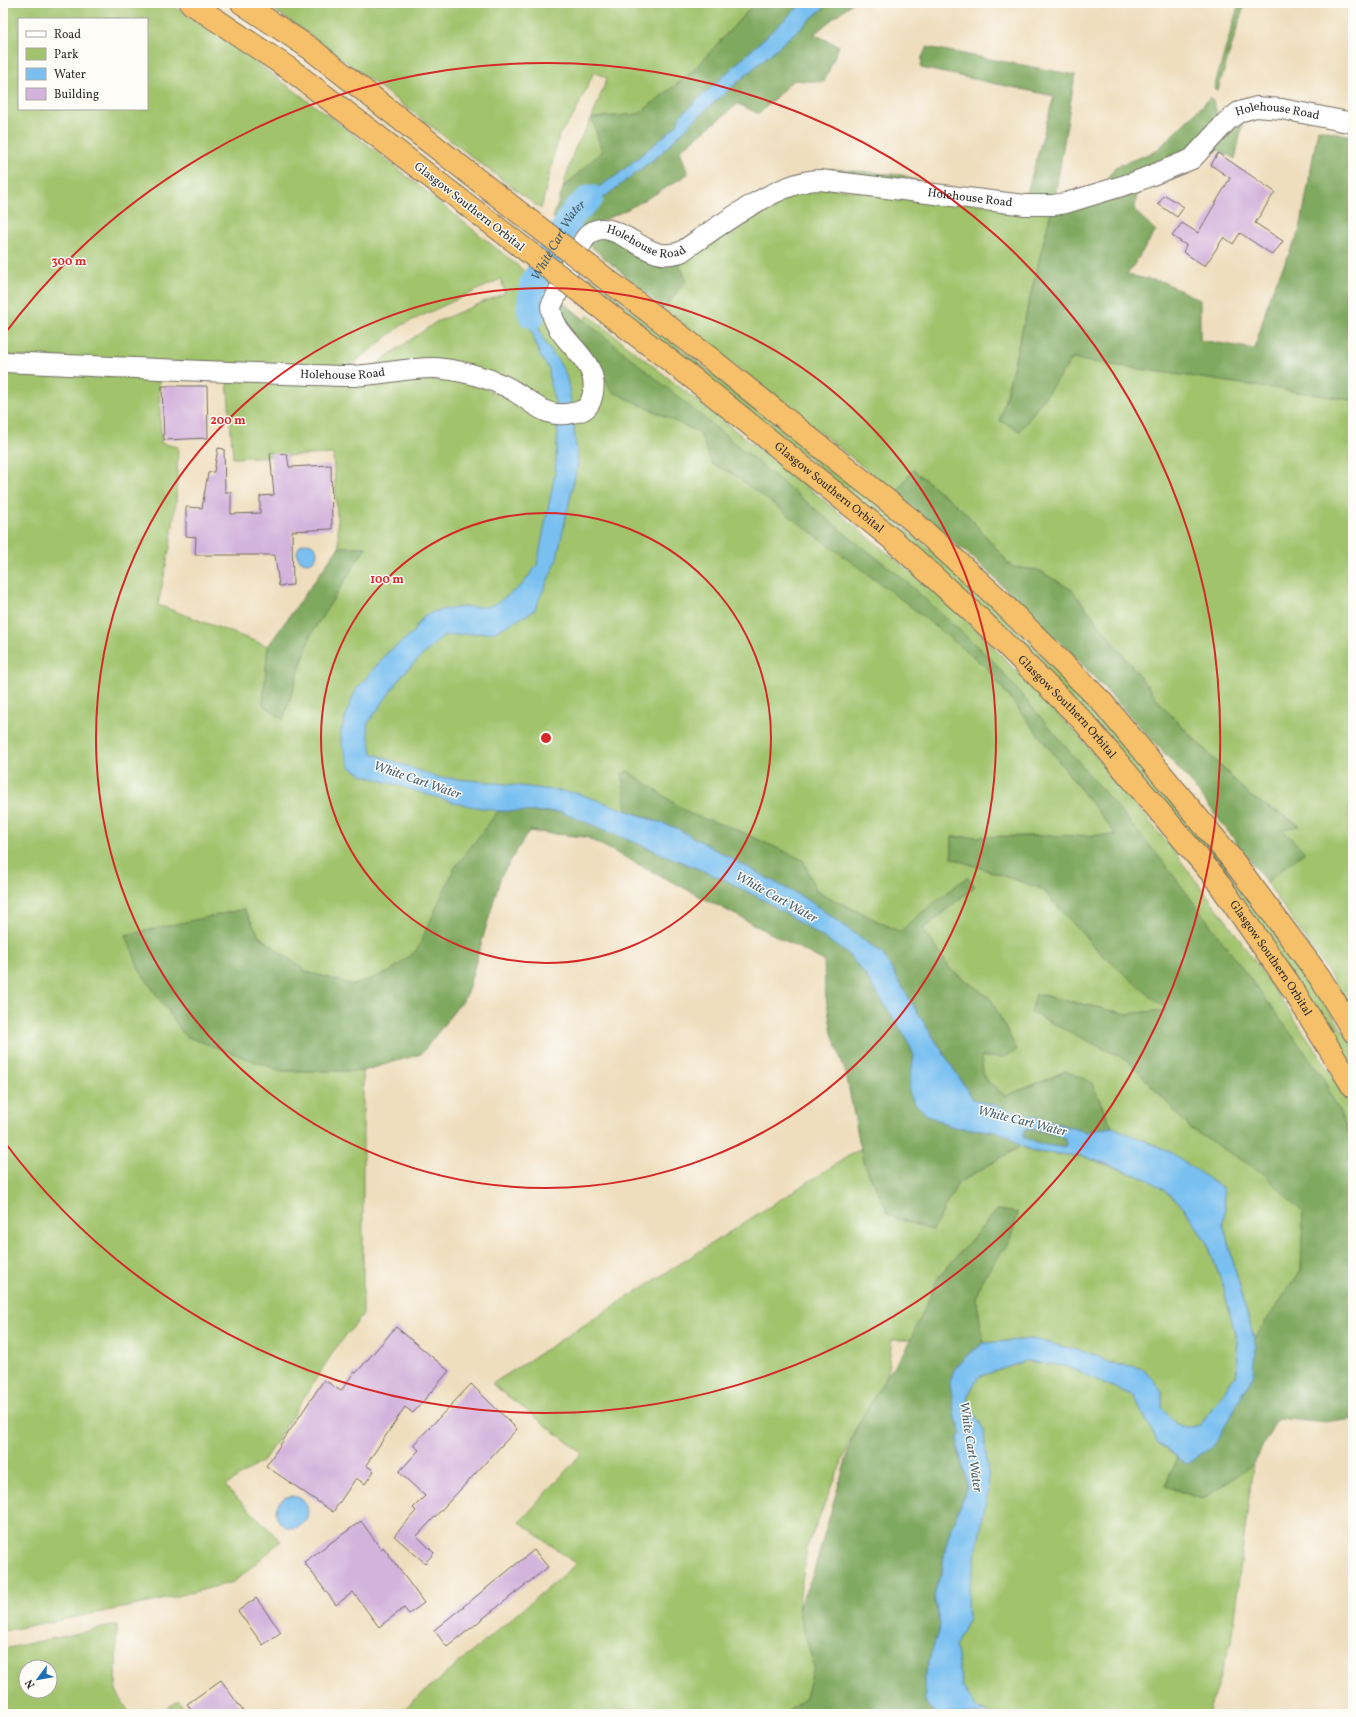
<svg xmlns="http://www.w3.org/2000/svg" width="1356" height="1717" font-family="Vollkorn,serif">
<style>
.green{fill:#a0c36c;stroke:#66774c;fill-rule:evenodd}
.forest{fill:#80a960;stroke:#566a46}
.water{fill:#79c0f1;stroke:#52768e;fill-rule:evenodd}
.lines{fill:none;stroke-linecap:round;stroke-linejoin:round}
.river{stroke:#79c0f1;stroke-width:27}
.building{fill:#d3b2dc}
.minor-casing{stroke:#706a5e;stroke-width:22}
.highway-casing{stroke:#706a5e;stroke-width:24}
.minor{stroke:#fff;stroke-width:20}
.highway{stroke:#f6c06b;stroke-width:22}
.highway-bridge-casing{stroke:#706a5e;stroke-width:24;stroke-linecap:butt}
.highway-bridge{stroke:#f6c06b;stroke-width:22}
.ring{fill:none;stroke:#d62828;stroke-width:2}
.labels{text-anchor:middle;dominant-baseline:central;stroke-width:3;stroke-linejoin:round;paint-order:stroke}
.street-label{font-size:12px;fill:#2b2b2b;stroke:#fdfcf7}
.water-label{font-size:13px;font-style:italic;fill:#465f70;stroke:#fdfcf7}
.centre{fill:#d62828;stroke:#fdfcf7;stroke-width:2}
.ring-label{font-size:12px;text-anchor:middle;font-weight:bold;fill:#d62828;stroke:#fdfcf7;stroke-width:3;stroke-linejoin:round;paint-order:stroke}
</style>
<rect width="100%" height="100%" fill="#fdfcf7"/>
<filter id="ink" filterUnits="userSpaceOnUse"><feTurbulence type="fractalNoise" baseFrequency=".025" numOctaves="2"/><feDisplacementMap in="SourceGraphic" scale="8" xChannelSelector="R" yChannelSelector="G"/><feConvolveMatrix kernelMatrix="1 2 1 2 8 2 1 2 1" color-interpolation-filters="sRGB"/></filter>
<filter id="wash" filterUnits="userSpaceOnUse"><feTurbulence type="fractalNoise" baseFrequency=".012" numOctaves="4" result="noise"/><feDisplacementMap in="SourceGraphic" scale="16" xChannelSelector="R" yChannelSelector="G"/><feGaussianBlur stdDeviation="0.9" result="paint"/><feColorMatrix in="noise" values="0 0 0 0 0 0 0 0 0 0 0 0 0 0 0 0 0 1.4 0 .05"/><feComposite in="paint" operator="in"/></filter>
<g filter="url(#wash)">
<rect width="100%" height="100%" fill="#efdebe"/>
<g class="green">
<path d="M 3,3 L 169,3 L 246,55 L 372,148 L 585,320 L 588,315 L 821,498 L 961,614 L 1080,737 L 1164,839 L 1229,924 L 1324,1062 L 1353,1111 L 1353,1140 L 1321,1074 L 986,667 L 1116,835 L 952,837 L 952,858 L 1042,889 L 1101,954 L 1168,1010 L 1127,1014 L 1037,994 L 1032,1013 L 1129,1061 L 1191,1129 L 1263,1173 L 1303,1213 L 1301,1270 L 1254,1339 L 1223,1224 L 1225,1210 L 1169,1151 L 1112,1127 L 1091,1082 L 1065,1071 L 1046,1080 L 1005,1096 L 984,1078 L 980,1057 L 1005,1057 L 991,999 L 951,970 L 923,929 L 975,886 C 948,899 921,910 900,932 L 816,891 L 803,860 L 529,831 L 432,963 L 354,985 L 307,972 L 260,937 L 244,909 L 281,1071 L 363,1071 L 363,1315 L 335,1349 L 264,1460 L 225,1486 L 281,1541 L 234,1582 L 153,1602 L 3,1631 L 3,373 L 159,377 L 161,443 L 178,447 L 176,502 L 170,547 L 158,605 L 268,646 L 263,704 L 283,719 L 311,634 L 366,547 L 339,547 L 333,454 L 233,458 L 227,380 L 465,380 L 548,417 L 455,363 L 376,364 L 436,322 L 505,293 L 501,279 L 402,325 L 347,368 L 3,356 ZM 19,19 L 147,19 L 147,109 L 19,109 Z"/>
<polygon points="264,3 755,3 692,72 639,114 592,118 602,151 563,188 574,150 592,118 607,78 594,72 574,115 559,135 541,209 309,34"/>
<polygon points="807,186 1051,212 1000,420 1020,431 1072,359 1353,400 1353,807 1350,806 1348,817 1353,820 1353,1013 1331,976 1267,883 1273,876 1305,852 1282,829 1300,825 1251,797 1166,710 1072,590 1038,570 1012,567 964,511 913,470 896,493 664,309 686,280 679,263 788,191"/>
<polygon points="589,276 891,516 990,602 1096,710 1204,834 1284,943 1353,1046 1353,1072 1295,980 922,552 770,426 583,283"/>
<path d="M 1021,1146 L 1035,1152 L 1081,1156 L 1149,1180 L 1165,1191 L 1183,1206 L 1208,1245 L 1224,1289 L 1237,1342 L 1238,1358 L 1235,1376 L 1200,1425 C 1178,1431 1176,1423 1162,1409 L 1162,1391 L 1133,1366 L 1110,1364 L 1097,1355 L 1033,1339 L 984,1343 L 976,1298 L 981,1281 L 1010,1240 L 1018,1213 L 997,1210 L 938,1278 L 911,1340 L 892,1340 L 887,1375 L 854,1432 L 807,1547 L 798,1609 L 814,1666 L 806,1698 L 784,1714 L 398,1714 L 576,1564 L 520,1522 L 582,1453 L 492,1384 L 861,1148 L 863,1161 L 890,1216 L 932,1230 L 958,1183 Z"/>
<polygon points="1026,1361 1065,1366 1134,1396 1158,1443 1177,1457 1165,1486 1202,1499 1253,1465 1231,1642 1208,1714 989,1714 977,1708 962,1686 955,1646 968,1619 967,1600 984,1431 967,1398 978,1377"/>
<path d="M 117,1625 L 116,1691 L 130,1714 L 3,1714 L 3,1649 ZM 26,1667 L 50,1667 L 50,1691 L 26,1691 Z"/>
<polygon points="179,1701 188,1714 156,1714"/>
</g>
<g class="forest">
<polygon points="755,3 804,3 749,53 677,125 654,145 616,176 569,205 561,223 553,218 563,188 602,151 592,118 639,114 692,72"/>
<path d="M 829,3 L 852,3 L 814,34 L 839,46 L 824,82 L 793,80 L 759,114 L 738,104 L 680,150 L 688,174 C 662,190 635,207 606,219 C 595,224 585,226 576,234 L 569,229 L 577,218 L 659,155 L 702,113 Z"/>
<polygon points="1239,3 1245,3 1218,90 1214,88"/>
<polygon points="927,47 1075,75 1055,197 1026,196 1054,96 921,68 922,57"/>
<polygon points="1211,97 1215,106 1218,119 1186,151 1151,170 1107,181 1115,167 1156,151"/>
<polygon points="1243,122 1235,159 1219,150 1206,156 1228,132"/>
<polygon points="1318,129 1353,136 1353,400 1072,359 1020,431 1000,421 1051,212 1137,189 1135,211 1156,231 1127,275 1163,282 1200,300 1200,340 1255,349 1270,295 1300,230"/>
<polygon points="831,169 903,175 925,184 820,173"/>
<polygon points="602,237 614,239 638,256 655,264 679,263 686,280 664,309 587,243"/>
<polygon points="561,301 847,535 900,576 993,661 1165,864 1321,1074 1353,1140 1353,1419 1325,1423 1277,1418 1253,1465 1202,1499 1165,1486 1177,1457 1187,1464 1256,1347 1254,1339 1301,1270 1303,1213 1263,1173 1191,1129 1129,1061 1031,1013 1036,994 1127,1014 1167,1010 1101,954 1042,889 952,858 952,837 1116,835 986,667 901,599 733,474 712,464 700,433 611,391 596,358 559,317"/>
<polygon points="913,470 964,511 1012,567 1038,570 1072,590 1166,710 1251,797 1300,826 1282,829 1305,852 1273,876 1267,883 1190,781 1081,663 981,565 896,493"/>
<polygon points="339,547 366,547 311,634 283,720 263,704 268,646"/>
<polygon points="628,771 690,814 733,828 803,860 816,891 900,932 910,922 967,877 975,886 923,929 951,970 991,999 1017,1050 1005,1057 981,1057 984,1078 1005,1096 1046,1080 1065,1071 1091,1082 1112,1127 1086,1132 973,1099 924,1023 882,953 811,902 676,828 627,810 622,773"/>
<polygon points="498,811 561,812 598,827 725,880 769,903 847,952 864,973 907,1039 914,1056 913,1066 927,1115 953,1127 999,1132 1009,1136 1021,1146 958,1183 933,1230 890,1216 863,1161 846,1074 832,1033 825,991 824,961 586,837 529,831 501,876 466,996 421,1054 363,1071 281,1071 185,1036 140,971 126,935 244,909 260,937 307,972 354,985 389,972 417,950 454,869"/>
<path d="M 1025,1129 L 1059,1135 L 1066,1139 L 1066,1146 C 1053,1148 1035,1143 1023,1137 Z"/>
<polygon points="997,1210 1018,1213 1010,1240 981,1281 976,1298 984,1343 965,1357 955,1418 962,1432 958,1449 968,1485 948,1538 945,1550 942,1571 937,1584 934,1597 940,1625 924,1677 925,1701 934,1713 937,1714 784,1714 806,1698 814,1666 798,1609 813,1574 854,1432 887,1375 906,1350 938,1278"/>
</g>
<g class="water">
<polygon points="804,3 829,3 702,113 659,155 577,218 569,229 561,223 569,205 616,176 677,125 680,116 795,10"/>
<path d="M 532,277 L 541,284 C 535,299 536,324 543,339 C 549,350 558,359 564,371 C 569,382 571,398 571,410 L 557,410 L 550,384 L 549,369 L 540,356 L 524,308 L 525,291 Z"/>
<path d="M 556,419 L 573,420 L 578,463 L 556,562 L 534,611 L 495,632 L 443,636 L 403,674 L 367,725 L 372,753 L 436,777 L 489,782 L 577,793 L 676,828 L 811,902 L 882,953 L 924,1023 L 973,1099 L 1086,1132 L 1112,1127 L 1169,1151 L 1223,1189 L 1225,1210 L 1223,1224 L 1256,1347 L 1254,1374 L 1215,1444 L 1187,1464 L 1158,1443 L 1134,1396 L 1065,1366 L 1026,1361 L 978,1377 L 967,1398 L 984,1431 L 989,1486 L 967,1600 L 968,1619 L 955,1646 L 962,1686 L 977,1708 L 989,1714 L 937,1714 L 934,1713 L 925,1701 L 924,1677 L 940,1625 L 934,1597 L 937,1584 L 942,1571 L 945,1550 L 948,1538 L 968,1485 L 958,1449 L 958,1438 L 962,1432 L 955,1418 L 950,1382 L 954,1370 L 965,1357 L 984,1343 L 1033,1339 L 1097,1355 L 1110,1364 L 1133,1366 L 1145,1370 L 1162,1391 L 1162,1409 C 1177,1423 1178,1431 1200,1425 L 1235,1376 L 1238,1358 L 1237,1342 L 1224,1289 L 1208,1245 L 1183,1206 L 1165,1191 L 1149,1180 L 1107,1164 L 1081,1156 L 1035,1152 L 1021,1146 L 1009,1136 L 999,1132 L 953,1127 L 927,1115 L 914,1102 L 909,1092 L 910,1078 L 914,1056 L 907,1039 L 864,973 L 846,952 L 769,903 L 725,880 L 561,812 L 498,811 L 459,804 L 363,775 L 350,767 L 341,742 L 341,731 L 350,703 L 356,690 L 387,653 L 412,634 L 417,625 L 425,615 L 440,610 L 464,607 L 487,607 L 497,603 L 522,585 L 537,565 L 555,473 L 558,434 ZM 1025,1129 C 1038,1129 1054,1133 1066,1139 L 1066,1146 C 1053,1148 1035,1143 1023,1137 Z"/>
<circle cx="307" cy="553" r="10"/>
<circle cx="292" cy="1512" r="16"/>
</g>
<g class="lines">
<path class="river" id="s1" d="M 532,315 L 530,308 L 533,284 L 574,212 L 590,198"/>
</g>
<g id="blocks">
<g class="building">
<polygon points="1218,153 1275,192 1255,223 1283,241 1273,255 1240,233 1233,244 1224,237 1205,266 1183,252 1186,245 1172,236 1182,223 1198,233 1230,178 1211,165"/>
<polygon points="1165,195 1184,207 1177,217 1158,204"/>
<polygon points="162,386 207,386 208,438 164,440"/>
<polygon points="218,448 224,449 225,492 231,492 231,514 260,513 260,496 274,495 270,453 287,454 289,467 331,465 332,529 292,531 293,585 279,586 275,555 195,555 196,537 186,536 186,507 202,508 208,473 214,472"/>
<polygon points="396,1327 449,1371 413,1413 405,1407 366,1465 374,1471 365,1484 356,1478 333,1512 266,1466 324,1380 341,1391 354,1372 356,1373"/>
<polygon points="471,1384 517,1429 417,1536 434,1553 425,1563 394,1536 416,1511 413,1508 425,1496 399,1472 419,1450 413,1445"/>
<polygon points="361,1521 381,1549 383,1547 424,1603 409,1614 404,1608 379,1627 353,1592 336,1605 304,1562"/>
<polygon points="534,1550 548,1567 447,1647 434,1630"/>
<polygon points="256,1598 281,1632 263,1645 238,1611"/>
<polygon points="221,1680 245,1714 194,1714 187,1704"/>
</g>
</g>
</g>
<g filter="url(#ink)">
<use href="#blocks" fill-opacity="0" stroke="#706a5e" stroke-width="1"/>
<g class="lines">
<g class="minor-casing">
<g id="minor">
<path id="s2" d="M 3,362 C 116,367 230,373 343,376 C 374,377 405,367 436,368 C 460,370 483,376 505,386 C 529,397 542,420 572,413 C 578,412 584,411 588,406 C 591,402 592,398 593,393 C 600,356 552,341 551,306 C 562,285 571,261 584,240 C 603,211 636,248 657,253 C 665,256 673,254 681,252 C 716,228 779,180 820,180 L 1025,205 L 1053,205 L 1066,203 L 1135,182 L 1192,159 L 1227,121 L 1239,112 L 1256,107 L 1282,109 L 1353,123"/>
</g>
</g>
<g class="highway-casing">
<g id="highway">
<polyline points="191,3 291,70 505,234"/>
<polyline points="242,3 311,49 525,217"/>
<polyline points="589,266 711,359 913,521 994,595 1102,702 1231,858 1319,976 1353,1031"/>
<path id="s3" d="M 575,288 L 690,376 L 892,539 L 980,619 L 1082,720 L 1213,875 L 1290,985 L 1353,1087"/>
</g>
</g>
<use href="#minor" class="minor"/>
<use href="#highway" class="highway"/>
<g class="highway-bridge-casing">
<g id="highway-bridge">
<polyline points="525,217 589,266"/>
<polyline points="505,234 575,288"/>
</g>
</g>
<use href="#highway-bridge" class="highway-bridge"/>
</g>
</g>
<g class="ring">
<circle cx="546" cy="738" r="225"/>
<circle cx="546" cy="738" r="450"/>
<path d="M3 336A675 675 0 1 1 3 1140"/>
</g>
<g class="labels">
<g class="street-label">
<text stroke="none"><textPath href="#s2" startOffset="1538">Holehouse Road</textPath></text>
<text stroke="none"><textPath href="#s2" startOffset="1202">Holehouse Road</textPath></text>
<text transform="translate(469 207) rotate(38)">Glasgow Southern Orbital</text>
<text stroke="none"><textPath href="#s2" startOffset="855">Holehouse Road</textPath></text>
<text stroke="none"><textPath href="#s2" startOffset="340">Holehouse Road</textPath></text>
<text stroke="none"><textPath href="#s3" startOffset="323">Glasgow Southern Orbital</textPath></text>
<text stroke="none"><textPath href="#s3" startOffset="647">Glasgow Southern Orbital</textPath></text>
<text stroke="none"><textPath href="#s3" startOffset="971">Glasgow Southern Orbital</textPath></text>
</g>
<g class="water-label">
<text stroke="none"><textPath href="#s1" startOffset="82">White Cart Water</textPath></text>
<text transform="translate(417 781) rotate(19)">White Cart Water</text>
<text transform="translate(776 898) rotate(29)">White Cart Water</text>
<text transform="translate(1022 1122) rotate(14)">White Cart Water</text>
<text transform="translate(970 1447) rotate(81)">White Cart Water</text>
</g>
</g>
<circle cx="546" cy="738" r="6" class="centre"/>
<g class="ring-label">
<text x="69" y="265">300 m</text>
<text x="228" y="424">200 m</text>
<text x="387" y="583">100 m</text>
</g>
<rect width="1356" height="1717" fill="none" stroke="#fdfcf7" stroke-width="16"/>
<rect x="18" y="18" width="130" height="92" fill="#fdfcf7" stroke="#a9a8a5"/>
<rect x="26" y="31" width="20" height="6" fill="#ffffff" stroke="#a9a8a5"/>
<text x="54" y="38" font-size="12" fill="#2b2b2b">Road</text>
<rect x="26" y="48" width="20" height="12" fill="#a0c36c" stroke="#a9a8a5"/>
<text x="54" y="58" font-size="12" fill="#2b2b2b">Park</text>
<rect x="26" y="68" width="20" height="12" fill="#79c0f1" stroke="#a9a8a5"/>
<text x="54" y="78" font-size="12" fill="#2b2b2b">Water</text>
<rect x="26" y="88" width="20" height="12" fill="#d3b2dc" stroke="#a9a8a5"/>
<text x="54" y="98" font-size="12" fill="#2b2b2b">Building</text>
<g transform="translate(38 1679) rotate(238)"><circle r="19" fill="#fdfcf7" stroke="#a9a8a5"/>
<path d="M0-3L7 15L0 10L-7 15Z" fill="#1f6fb2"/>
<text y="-6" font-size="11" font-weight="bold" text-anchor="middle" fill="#2b2b2b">N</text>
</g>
</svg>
